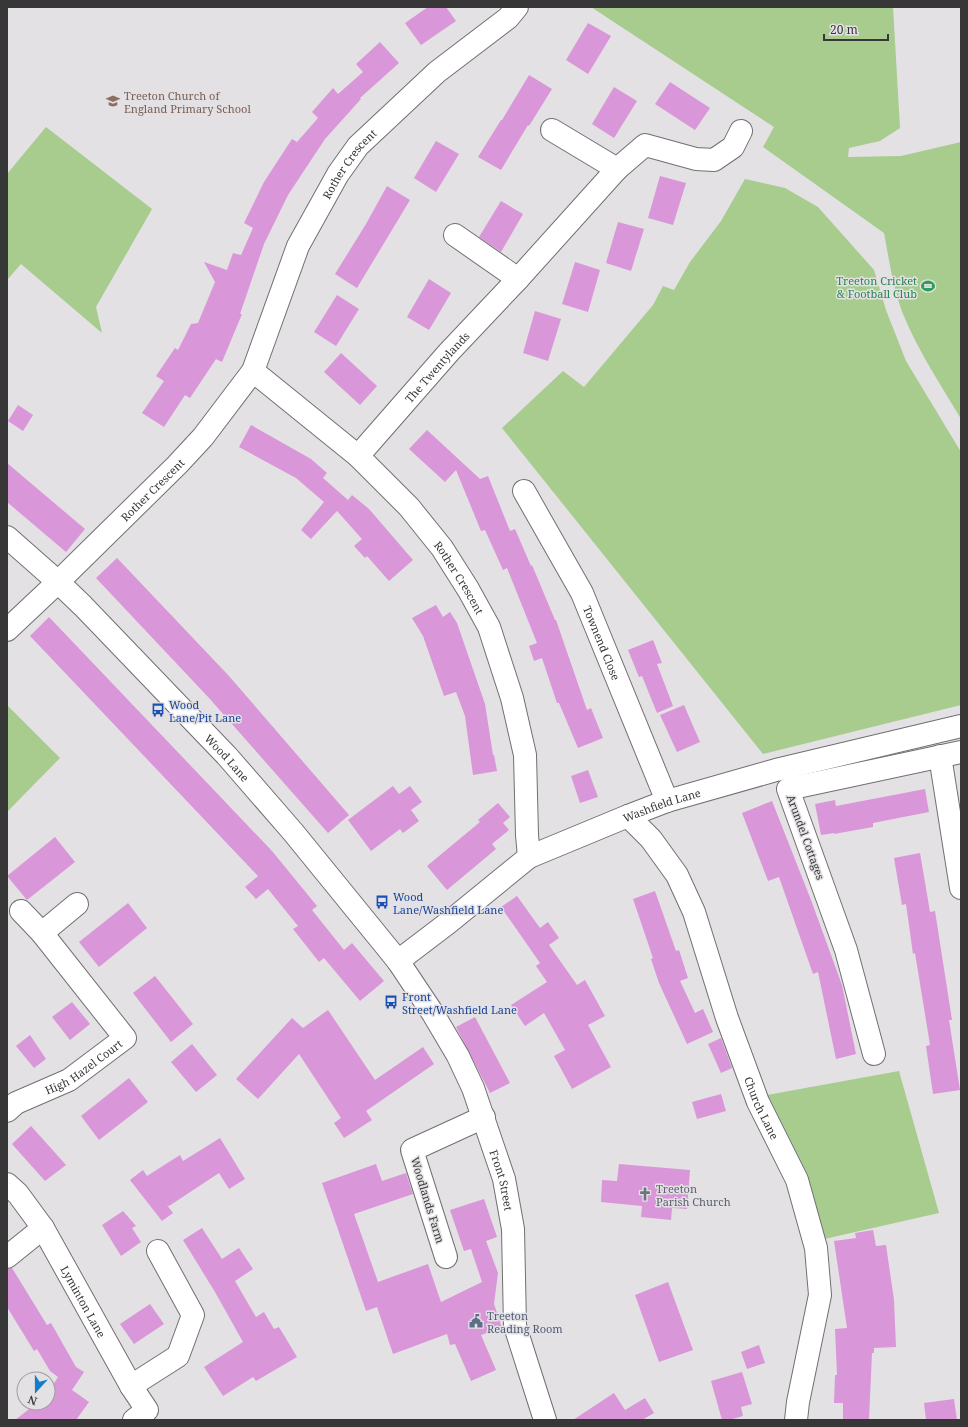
<svg xmlns="http://www.w3.org/2000/svg" width="968" height="1427" font-family="'Noto Serif',serif">
<style>
.green{fill:#a7cc8e}
.building{fill:#d996d8}
.lines{fill:none;stroke-linecap:round;stroke-linejoin:round}
.minor-casing{stroke:#726f73;stroke-width:24}
.minor{stroke:#fff;stroke-width:22}
.labels{text-anchor:middle;dominant-baseline:central;stroke-width:3;stroke-linejoin:round;paint-order:stroke}
.education-label{font-size:11px;fill:#785e54;stroke:#e4e1e4;text-anchor:start}
.street-label{font-size:11px;fill:#383738;stroke:#e4e1e4}
.leisure-label{font-size:11px;fill:#27864d;stroke:#e4e1e4;text-anchor:end}
.transit-label{font-size:11px;fill:#164399;stroke:#e4e1e4;text-anchor:start}
.worship-label{font-size:11px;fill:#5b616d;stroke:#e4e1e4;text-anchor:start}
.service-label{font-size:11px;fill:#4e5e75;stroke:#e4e1e4;text-anchor:start}
</style>
<rect width="100%" height="100%" fill="#e4e1e4"/>
<g class="green">
<path d="M 591,7 L 893,7 L 900,128 L 880,141 L 849,148 L 848,157 L 901,156 L 961,142 L 961,419 C 941,385 918,351 903,314 C 893,288 889,259 884,233 L 763,147 L 774,127 Z"/>
<polygon points="46,127 152,209 96,307 102,333 21,264 7,280 7,174"/>
<polygon points="745,179 785,188 818,207 874,270 886,310 906,361 961,452 961,705 763,754 502,428 563,371 584,387 653,305 663,286 674,290 690,262 721,221"/>
<polygon points="7,705 60,758 7,812"/>
<polygon points="899,1071 939,1213 820,1240 795,1162 767,1095"/>
</g>
<g class="building">
<polygon points="428,7 446,7 456,21 421,45 405,23"/>
<polygon points="588,23 611,36 588,74 566,60"/>
<polygon points="380,42 399,63 360,98 361,99 325,139 288,195 264,244 240,314 242,314 222,362 216,359 190,398 185,395 164,427 142,413 164,381 156,376 175,348 178,350 191,324 198,323 215,282 204,262 227,270 233,253 241,255 253,228 244,223 264,182 292,139 297,142 318,118 312,112 333,88 338,94 363,72 356,64"/>
<polygon points="529,75 552,89 529,126 528,125 501,170 478,157 501,120 502,120"/>
<polygon points="670,82 710,108 695,130 655,104"/>
<polygon points="614,87 637,101 614,138 592,124"/>
<polygon points="436,141 459,154 436,192 414,178"/>
<polygon points="660,176 686,183 673,225 648,218"/>
<polygon points="387,186 410,200 357,288 335,274 366,224"/>
<polygon points="501,201 523,214 501,252 479,237"/>
<polygon points="618,222 644,229 631,271 606,263"/>
<polygon points="575,262 600,270 588,312 562,304"/>
<polygon points="429,279 451,293 429,330 407,317"/>
<polygon points="337,295 359,309 336,346 314,332"/>
<polygon points="535,311 561,319 548,361 523,353"/>
<polygon points="341,353 377,386 360,405 324,372"/>
<polygon points="18,405 33,415 23,431 8,421"/>
<polygon points="251,425 311,459 327,473 323,478 348,500 352,495 369,509 413,560 389,581 367,556 365,558 354,546 362,539 337,511 311,539 301,530 324,502 296,478 239,447"/>
<polygon points="427,430 480,479 488,476 510,531 515,529 531,566 532,565 555,620 556,620 587,710 591,708 603,738 578,748 559,703 557,703 542,658 534,661 529,646 537,643 507,568 503,570 485,530 481,531 456,470 445,482 409,449"/>
<polygon points="7,463 85,529 66,552 7,502"/>
<polygon points="117,558 229,676 349,815 328,833 209,698 96,578"/>
<polygon points="436,605 443,617 450,612 457,623 485,704 493,755 494,755 497,771 473,775 465,716 456,692 444,696 423,636 412,618"/>
<polygon points="49,617 272,851 317,906 312,910 344,950 352,943 384,981 360,1001 324,958 319,962 293,929 298,926 268,889 256,899 245,887 258,876 30,636"/>
<polygon points="653,640 662,663 657,664 673,706 657,713 642,676 639,677 628,650"/>
<polygon points="684,705 700,742 677,752 660,715"/>
<polygon points="588,770 598,797 580,803 571,776"/>
<polygon points="393,786 399,794 410,786 422,802 411,810 419,821 403,833 400,829 371,851 348,820"/>
<polygon points="925,789 929,812 873,823 873,827 834,834 834,833 821,835 815,804 835,800 836,806"/>
<polygon points="772,801 811,900 842,985 856,1054 836,1059 818,972 813,974 779,877 768,881 742,813"/>
<polygon points="498,803 510,817 503,823 509,830 492,844 496,849 447,890 427,866 480,822 478,820"/>
<polygon points="55,837 75,862 27,900 7,876"/>
<polygon points="920,853 930,912 935,911 952,1020 949,1020 960,1090 933,1094 926,1046 930,1045 915,953 913,954 906,904 902,905 894,858"/>
<polygon points="655,891 676,951 679,950 688,978 680,981 695,1013 703,1009 713,1032 687,1044 659,983 651,959 653,958 633,899"/>
<polygon points="517,896 540,928 548,922 559,938 549,945 577,985 585,980 605,1016 588,1025 611,1067 572,1089 554,1056 565,1050 544,1013 525,1026 511,1005 547,982 536,966 540,963 501,907"/>
<polygon points="128,903 147,928 99,967 79,942"/>
<polygon points="155,976 193,1024 171,1042 133,993"/>
<polygon points="72,1002 90,1024 70,1040 52,1017"/>
<polygon points="328,1010 375,1080 423,1047 434,1064 366,1111 372,1120 344,1138 334,1123 341,1118 299,1054 258,1099 236,1079 292,1018 303,1028"/>
<polygon points="475,1017 510,1083 490,1093 456,1027"/>
<polygon points="30,1035 46,1059 34,1068 16,1046"/>
<polygon points="721,1038 732,1068 721,1073 708,1044"/>
<polygon points="192,1044 217,1075 196,1092 171,1062"/>
<polygon points="129,1078 148,1102 99,1140 81,1116"/>
<polygon points="721,1094 726,1111 697,1119 692,1102"/>
<polygon points="31,1126 66,1165 45,1181 12,1144"/>
<polygon points="220,1138 245,1179 229,1189 219,1173 169,1206 167,1205 173,1213 162,1221 130,1180 143,1170 147,1176 180,1155 183,1161"/>
<polygon points="376,1164 382,1181 406,1173 413,1194 354,1214 378,1282 428,1264 441,1302 482,1282 471,1249 464,1251 450,1210 484,1199 497,1237 486,1241 498,1273 494,1304 502,1328 481,1335 496,1370 471,1381 455,1344 450,1345 447,1334 393,1354 377,1307 366,1311 322,1183"/>
<polygon points="619,1164 690,1170 687,1209 672,1208 671,1220 641,1217 642,1206 601,1202 602,1180 617,1181"/>
<polygon points="123,1211 136,1226 132,1228 141,1242 121,1256 102,1225"/>
<polygon points="202,1228 222,1259 239,1248 253,1269 235,1281 256,1317 264,1312 274,1329 279,1327 297,1357 256,1381 253,1377 223,1396 204,1367 243,1342 215,1292 183,1240"/>
<polygon points="873,1230 876,1246 886,1245 894,1300 896,1347 874,1348 874,1353 872,1353 869,1420 843,1420 843,1403 834,1403 835,1375 837,1375 835,1329 847,1328 834,1241 856,1238 855,1233"/>
<polygon points="12,1268 47,1325 51,1323 76,1367 84,1372 72,1390 89,1402 76,1420 15,1420 37,1403 48,1403 48,1392 58,1377 50,1371 37,1349 34,1351 7,1307 7,1269"/>
<polygon points="668,1282 693,1350 659,1362 635,1295"/>
<polygon points="150,1304 164,1324 134,1344 120,1324"/>
<polygon points="759,1345 765,1363 747,1369 741,1352"/>
<polygon points="742,1372 752,1404 741,1407 743,1416 729,1420 722,1420 711,1381"/>
<polygon points="614,1393 625,1410 645,1398 654,1413 642,1420 573,1420"/>
<polygon points="954,1399 957,1420 926,1420 924,1403"/>
</g>
<g class="lines">
<g class="minor-casing">
<g id="minor">
<polyline points="552,130 617,169"/>
<polyline points="455,235 518,279"/>
<path id="s1" d="M 253,371 L 358,456 L 409,507 L 442,548 L 468,589 L 489,627 L 512,698 L 525,755 L 527,835 L 529,857"/>
<path id="s2" d="M 358,456 L 449,352 L 518,279 L 617,169 L 645,145 L 696,159 L 714,160 L 733,147 L 741,131"/>
<path id="s3" d="M 524,491 L 582,593 L 667,801"/>
<path id="s4" d="M 7,537 L 58,582 L 83,606 L 227,756 L 293,832 L 398,961 L 432,1012 L 458,1056 L 473,1088 L 504,1179 L 513,1229 L 515,1326 L 545,1420"/>
<path id="s5" d="M 7,630 L 58,582 L 177,465 L 203,437 L 253,371 L 298,246 L 338,174 L 358,146 L 437,72 L 508,18 L 517,7"/>
<polyline points="940,756 961,888"/>
<path id="s6" d="M 628,816 L 651,839 L 677,875 L 694,912 L 727,1018 L 758,1102 L 797,1180 L 816,1248 L 820,1295 L 798,1402 L 796,1420"/>
<polyline points="21,911 42,933"/>
<path id="s7" d="M 398,961 L 448,923 L 529,857 L 628,816 L 667,801 L 776,770 L 961,726"/>
<polyline points="874,1054 846,950 788,789 961,752"/>
<path id="s8" d="M 7,1111 L 16,1103 L 69,1080 L 125,1038 L 42,933 L 77,904"/>
<path id="s9" d="M 7,1184 L 18,1194 L 43,1228 L 131,1386 L 147,1410 L 134,1420"/>
<polyline points="7,1257 43,1228"/>
<polyline points="446,1257 412,1150 484,1117"/>
<polyline points="131,1386 178,1356 193,1315 158,1251"/>
</g>
</g>
<use href="#minor" class="minor"/>
</g>
<defs>
<g id="school-bare" transform="scale(1.08)"><path d="M0-5L7-2L0 1L-7-2ZM-4 1L0 2.5L4 1V4Q0 6-4 4Z" fill="#8d6e63" stroke="#e4e1e4" stroke-width="2.5" paint-order="stroke"/></g>
<g id="stadium-bare" transform="scale(1.08)"><path d="M0-5a6.5 5 0 1 0 0 10a6.5 5 0 1 0 0-10ZM-3.5-1.8h7v3.6h-7Z" fill="#2e9e5b" stroke="#e4e1e4" stroke-width="2.5" paint-order="stroke"/></g>
<g id="bus-bare" transform="scale(1.08)"><path d="M-5-6H5V4H4V6H2V4H-2V6H-4V4H-5ZM-3.5-4V0h7V-4ZM-3.5 1.2v1.5H-2V1.2ZM2 1.2v1.5H3.5V1.2Z" fill="#1a4fb4" stroke="#e4e1e4" stroke-width="2.5" paint-order="stroke"/></g>
<g id="church-bare" transform="scale(1.08)"><path d="M-1.2-6h2.4v3.5h3.3v2.4h-3.3V6h-2.4V-.1h-3.3v-2.4h3.3Z" fill="#6b7280" stroke="#e4e1e4" stroke-width="2.5" paint-order="stroke"/></g>
<g id="civic-bare" transform="scale(1.08)"><path d="M-.6-6.5H3V-4.5H.6V-3L4-1V1h2V6H-6V1h2V-1L-.6-3ZM-1.2 2.5V6h2.4V2.5Z" fill="#5c6f8a" stroke="#e4e1e4" stroke-width="2.5" paint-order="stroke"/></g>
</defs>
<g fill-rule="evenodd">
<use href="#school-bare" x="113" y="101"/>
<use href="#stadium-bare" x="928" y="286"/>
<use href="#bus-bare" x="158" y="710"/>
<use href="#bus-bare" x="382" y="902"/>
<use href="#bus-bare" x="391" y="1002"/>
<use href="#church-bare" x="645" y="1194"/>
<use href="#civic-bare" x="476" y="1321"/>
</g>
<g class="labels">
<g class="education-label">
<text x="124" y="95">Treeton Church of<tspan x="124" dy="13">England Primary School</tspan></text>
</g>
<g class="street-label">
<text stroke="none"><textPath href="#s5" startOffset="588">Rother Crescent</textPath></text>
<text stroke="none"><textPath href="#s2" startOffset="119">The Twentylands</textPath></text>
<text stroke="none"><textPath href="#s5" startOffset="202">Rother Crescent</textPath></text>
<text stroke="none"><textPath href="#s1" startOffset="294">Rother Crescent</textPath></text>
<text stroke="none"><textPath href="#s3" startOffset="171">Townend Close</textPath></text>
<text stroke="none"><textPath href="#s4" startOffset="312">Wood Lane</textPath></text>
<text stroke="none"><textPath href="#s7" startOffset="310">Washfield Lane</textPath></text>
<text transform="translate(806 837) rotate(70)">Arundel Cottages</text>
<text stroke="none"><textPath href="#s8" startOffset="89">High Hazel Court</textPath></text>
<text stroke="none"><textPath href="#s6" startOffset="325">Church Lane</textPath></text>
<text stroke="none"><textPath href="#s4" startOffset="822">Front Street</textPath></text>
<text transform="translate(428 1200) rotate(73)">Woodlands Farm</text>
<text stroke="none"><textPath href="#s9" startOffset="141">Lyminton Lane</textPath></text>
</g>
<g class="leisure-label">
<text x="917" y="280">Treeton Cricket<tspan x="917" dy="13">&amp; Football Club</tspan></text>
</g>
<g class="transit-label">
<text x="169" y="704">Wood<tspan x="169" dy="13">Lane/Pit Lane</tspan></text>
<text x="393" y="896">Wood<tspan x="393" dy="13">Lane/Washfield Lane</tspan></text>
<text x="402" y="996">Front<tspan x="402" dy="13">Street/Washfield Lane</tspan></text>
</g>
<g class="worship-label">
<text x="656" y="1188">Treeton<tspan x="656" dy="13">Parish Church</tspan></text>
</g>
<g class="service-label">
<text x="487" y="1315">Treeton<tspan x="487" dy="13">Reading Room</tspan></text>
</g>
</g>
<rect width="968" height="1427" fill="none" stroke="#383738" stroke-width="16"/>
<g transform="translate(36 1391) rotate(201)"><circle r="19" fill="#e4e1e4" stroke="#9f9d9f"/>
<path d="M0-3L7 15L0 10L-7 15Z" fill="#147dc8"/>
<text y="-6" font-size="11" font-weight="bold" text-anchor="middle" fill="#383738">N</text>
</g>
<path d="M824 34v6h64v-6" fill="none" stroke="#383738" stroke-width="2"/>
<text x="830" y="34" font-size="12" fill="#383738" stroke="#e4e1e4" stroke-width="3" paint-order="stroke">20 m</text>
</svg>
